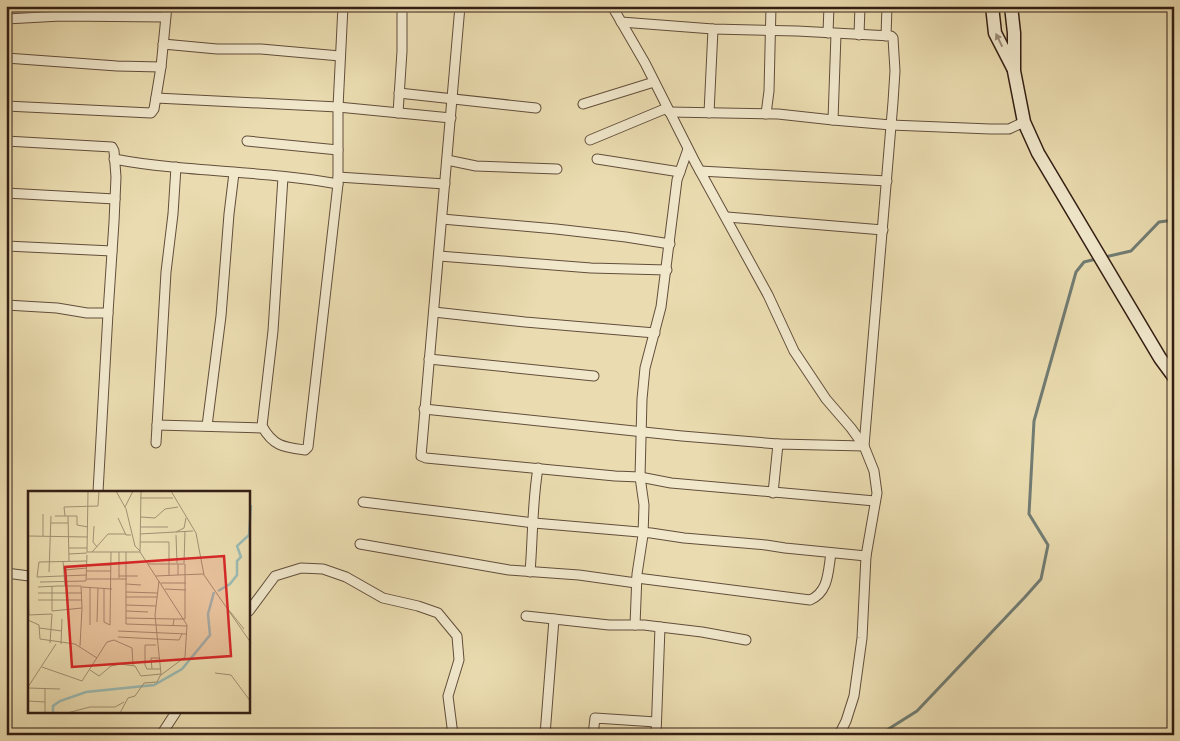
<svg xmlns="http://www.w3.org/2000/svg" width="1180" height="741" font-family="'Gentium Book Plus',serif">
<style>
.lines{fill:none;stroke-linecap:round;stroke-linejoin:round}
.stream{stroke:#717c73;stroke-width:3}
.street-casing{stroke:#624e3b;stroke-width:11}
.secondary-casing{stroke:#341f14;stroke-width:15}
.street{stroke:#f1e8cc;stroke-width:9}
.secondary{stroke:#f1e8cc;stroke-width:12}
.oneway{fill:#9c8e79}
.inset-river{fill:none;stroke:#9abab3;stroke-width:2.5}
.inset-road{fill:none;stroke:#a19072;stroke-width:1}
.view{fill:#d62828;fill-opacity:0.15;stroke:#d62828;stroke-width:2.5}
.inset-edge{fill:none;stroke:#341f14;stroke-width:2.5}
</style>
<rect width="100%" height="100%" fill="#eadcb0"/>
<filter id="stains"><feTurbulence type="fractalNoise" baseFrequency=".004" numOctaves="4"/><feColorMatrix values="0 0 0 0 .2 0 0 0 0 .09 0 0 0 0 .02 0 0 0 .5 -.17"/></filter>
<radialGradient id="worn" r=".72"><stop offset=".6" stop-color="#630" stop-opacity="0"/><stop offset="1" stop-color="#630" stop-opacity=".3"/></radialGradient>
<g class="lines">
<g class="stream">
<polyline points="1105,257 1131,251 1159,222 1174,220"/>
<polyline points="879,735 917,711 1025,597 1041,579 1048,545 1029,514 1034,421 1076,272 1084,262 1096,259"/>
</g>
<g class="street-casing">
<g id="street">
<polyline points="460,6 421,456 426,458 615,476 640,477 671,483 875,501"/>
<polyline points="612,6 645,63 695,162 768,295 794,351 826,399 851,428 864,446 874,471 877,493 866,556 862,638 854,696 846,721 841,731 837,735"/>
<polyline points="6,19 61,16 165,17"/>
<polyline points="621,22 713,29 797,31 891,36 893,38 895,71 893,102 864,446 778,444 773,493"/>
<polyline points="828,33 829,6"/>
<polyline points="836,34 833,120 891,125 990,129 1009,129 1024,122"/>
<polyline points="859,35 860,6"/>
<polyline points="886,36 887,6"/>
<polyline points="163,44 217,49 261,49 340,56"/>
<polyline points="6,58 117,66 161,67"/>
<polyline points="399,93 536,108"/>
<polyline points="156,98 338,107 451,118"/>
<polyline points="583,104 654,82"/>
<polyline points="6,106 151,113 154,109 161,67 167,6"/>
<polyline points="669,112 778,114 833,120"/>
<polyline points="398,113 402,51 402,6"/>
<polyline points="709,113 713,29"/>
<polyline points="766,114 769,91 771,6"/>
<polyline points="590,140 667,108"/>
<polyline points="6,141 112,147 114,151 116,177 114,222 108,313 87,313 57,308 6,305"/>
<polyline points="247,141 338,150"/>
<path d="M 114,159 C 188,173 264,170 338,184"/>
<polyline points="597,159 680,172"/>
<polyline points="447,160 476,166 557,169"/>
<polyline points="700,171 887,181"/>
<path d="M 283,177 L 273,331 L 262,426 C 273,446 283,447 305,450 L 308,447 L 338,184 L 338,107 L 343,6"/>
<polyline points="338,177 445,184"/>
<polyline points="6,193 115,199"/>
<polyline points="727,217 883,230"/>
<polyline points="442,219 556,229 626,237 670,244"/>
<polyline points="6,246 112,251"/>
<polyline points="439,256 591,268 667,270"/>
<polyline points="434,312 525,322 655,333"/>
<polyline points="429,359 594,376"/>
<polyline points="424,409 682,436 778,444"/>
<polyline points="157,425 263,428"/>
<polyline points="207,426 221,316 229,214 234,173"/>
<polyline points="156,443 166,272 173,214 176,167"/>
<polyline points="98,492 108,313"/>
<polyline points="363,502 534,523 651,533 684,538 766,545 785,548 866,556"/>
<polyline points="360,544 509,570 579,575 636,583"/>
<path d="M 530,572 C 533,537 532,503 538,468"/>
<polyline points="6,573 29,576"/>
<path d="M 637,578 L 810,600 C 829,592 828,571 831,553"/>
<polyline points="249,611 275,576 301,568 323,569 346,577 383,598 418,606 438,613 457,636 459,660 448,696 453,735"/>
<polyline points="526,616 554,619"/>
<polyline points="635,625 637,574 643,535 644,505 640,477 642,399 645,368 661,307 677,180 688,149"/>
<polyline points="660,627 702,632 746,640"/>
<polyline points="161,735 176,712"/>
<polyline points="545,735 554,619 609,625 644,625 660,627 656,735"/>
<polyline points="593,735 595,718 656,722"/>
</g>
</g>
<g class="secondary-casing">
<g id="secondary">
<polyline points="992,6 995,33 1013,68"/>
<polyline points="1011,6 1014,33 1014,71 1024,122 1038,153 1160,358 1174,377"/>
</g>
</g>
<use href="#street" class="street"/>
<use href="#secondary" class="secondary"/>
</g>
<defs><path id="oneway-solid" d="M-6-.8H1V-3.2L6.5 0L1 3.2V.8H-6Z" transform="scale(1.25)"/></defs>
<use class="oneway" href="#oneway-solid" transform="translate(999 40) rotate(-116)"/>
<g transform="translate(28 491)">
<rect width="222" height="222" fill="#eadcb0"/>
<path class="inset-river" d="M 190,100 L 202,93 L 209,84 L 209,70 L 213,66 L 209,55 L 221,44 L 223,14M 25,222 L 25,215 L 32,210 L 58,201 L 126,194 L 154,178 L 182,144 L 180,123 L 186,101"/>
<path class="inset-road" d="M 60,0 L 59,61 L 112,61M 88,0 L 98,18 L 107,55 L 112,60M 113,0 L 112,61 L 159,134 L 157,166 L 133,184M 143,0 L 168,42 L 176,84 L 223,152M 112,7 L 145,7M 97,16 L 105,0M 27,25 L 49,25 L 49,34 L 60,36M 37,25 L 36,16 L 70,15 L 71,0M 40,25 L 41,70M 113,26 L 127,27 L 137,18 L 150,16M 90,27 L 98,44 L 103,44M 23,32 L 40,32M 66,35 L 65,51 L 69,56M 112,36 L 140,36M 148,41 L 156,37 L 158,27M 112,43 L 165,40M 148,44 L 149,72M 0,45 L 60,46M 15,45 L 15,23M 112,51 L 141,51 L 141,84M 41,57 L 59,57M 64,61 L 80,43 L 98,43M 91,61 L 91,87M 98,61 L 98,133 L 159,135M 41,63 L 59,62M 35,70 L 37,95M 156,72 L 157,40M 120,73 L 157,73 L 157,128 L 146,128 L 145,135M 150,73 L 150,84 L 176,83M 59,74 L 83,74M 36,79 L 59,77M 59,80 L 83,80M 21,81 L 23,25M 59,84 L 9,86 L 11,71 L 59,70M 91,85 L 110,85M 128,85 L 150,84M 59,88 L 99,88M 12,91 L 58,90 L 59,64M 133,92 L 158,92M 0,93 L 1,124M 98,93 L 113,94M 10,96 L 31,95 L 53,95 L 54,117 L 24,120 L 24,95M 54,96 L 84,98M 76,97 L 76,131 L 82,134 L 83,61M 137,98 L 158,99M 98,101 L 129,102M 10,102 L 54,102M 98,106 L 129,106M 10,109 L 54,109M 98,114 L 128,115M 200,118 L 216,138M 98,120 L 120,121M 0,124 L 24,123 L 22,152M 98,127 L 146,128M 0,129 L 11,134 L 12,148 L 47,153 L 69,167M 69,131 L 70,97M 62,134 L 62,97M 11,137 L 34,140M 90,140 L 159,143M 90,146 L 128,148M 128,148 L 151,149 L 154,143M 33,153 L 34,128M 128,154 L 117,154 L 117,174 L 119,178 L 132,178M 52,155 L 54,117M 14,176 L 54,190 L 79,151 L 86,149 L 104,157 L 105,174M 124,178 L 123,167 L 132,167M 62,179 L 71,185 L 83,175 L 92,173 L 107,175 L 113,185 L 133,183 L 127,124 L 131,90M 187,182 L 203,184 L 223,211M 0,196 L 28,153M 0,197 L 32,198M 0,210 L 17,211M 17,222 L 17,198M 39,222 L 62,216 L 87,216 L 96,211M 92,222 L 100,207 L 107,205 L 116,192 L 129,191 L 133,183"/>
<path class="view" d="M 196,65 L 203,165 L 44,176 L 37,76 Z"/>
<rect width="222" height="222" class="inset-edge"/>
</g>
<rect width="1180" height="741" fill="none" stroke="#eadcb0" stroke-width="25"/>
<rect x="8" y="8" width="1165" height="726" fill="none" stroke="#341f14" stroke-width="2.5"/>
<rect x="12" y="12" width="1155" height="716" fill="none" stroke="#341f14"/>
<rect width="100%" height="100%" filter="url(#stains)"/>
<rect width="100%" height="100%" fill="url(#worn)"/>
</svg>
